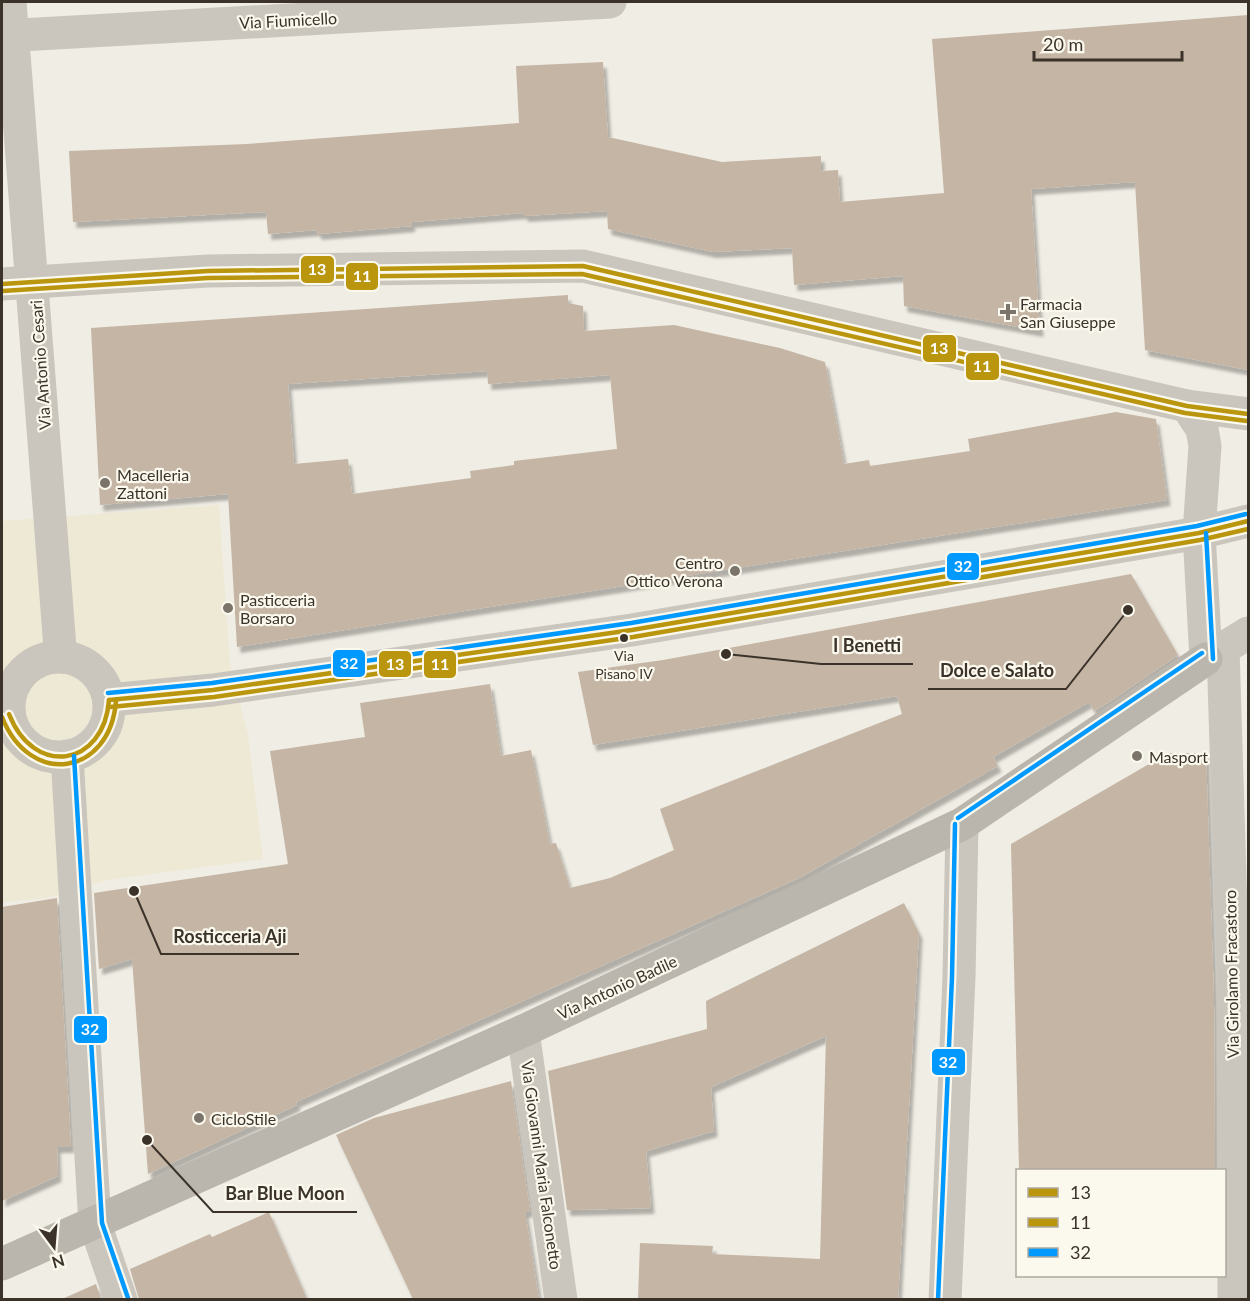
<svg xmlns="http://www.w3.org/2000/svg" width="1250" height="1301" font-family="Lato,sans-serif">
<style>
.plaza{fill:#eee9d4}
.building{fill:#c5b5a5;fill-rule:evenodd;filter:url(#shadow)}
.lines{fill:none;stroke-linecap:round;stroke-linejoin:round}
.street{stroke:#cac6bd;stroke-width:33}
.secondary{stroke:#bab6ae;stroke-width:33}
.bus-1-casing{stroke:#fbf8ed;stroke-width:9}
.bus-2-casing{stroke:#fbf8ed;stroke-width:9}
.bus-3-casing{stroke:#fbf8ed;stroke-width:9}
.bus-1{stroke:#ba960f;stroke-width:4.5}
.bus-2{stroke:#ba960f;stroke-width:4.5}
.bus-3{stroke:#09f;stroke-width:4.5}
.poi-dot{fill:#7a746b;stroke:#fbf8ed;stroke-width:2}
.bus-dot{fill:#3b332a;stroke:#fbf8ed;stroke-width:2}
.labels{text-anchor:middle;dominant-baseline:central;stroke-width:4.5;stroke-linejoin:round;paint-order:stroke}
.bus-label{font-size:14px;fill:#3b332a;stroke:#fbf8ed}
.street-label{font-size:16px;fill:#3b332a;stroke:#fbf8ed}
.poi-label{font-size:16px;fill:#3b332a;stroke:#fbf8ed;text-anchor:start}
.leader{fill:none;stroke:#3b332a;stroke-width:2}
.callout-dot{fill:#3b332a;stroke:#fbf8ed;stroke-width:2}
.callout-label{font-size:18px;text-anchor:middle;font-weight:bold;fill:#3b332a;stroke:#fbf8ed;stroke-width:4.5;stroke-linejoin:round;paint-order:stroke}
.line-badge{stroke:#fbf8ed;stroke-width:2}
.badge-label{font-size:16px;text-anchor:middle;font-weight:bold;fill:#fff}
</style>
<defs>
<filter id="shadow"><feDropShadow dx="3.5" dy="6" stdDeviation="1.5" flood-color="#0004"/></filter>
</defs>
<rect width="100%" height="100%" fill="#f0ede4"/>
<polygon class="plaza" points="219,505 230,666 248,735 263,859 107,880 47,898 2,902 2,521"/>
<g class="building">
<polygon points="1248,15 1248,370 1145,350 1135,182 1031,189 1040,331 904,306 903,276 794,285 792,248 713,252 608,229 607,211 524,216 524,213 411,222 412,226 318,234 317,230 268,234 266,212 73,222 69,151 247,144 519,123 516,66 603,62 608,137 722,162 821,156 821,171 838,170 840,202 944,193 932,39"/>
<path d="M 568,295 L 568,303 L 583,306 L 584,331 L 674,325 L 780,348 L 825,362 L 844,464 L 869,460 L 870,466 L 970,451 L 968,439 L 1116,412 L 1156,419 L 1167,500 L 237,647 L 228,494 L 100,505 L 91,328 ZM 487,371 L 488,384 L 610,375 L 617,449 L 514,461 L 514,465 L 470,471 L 471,478 L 352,494 L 348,459 L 294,464 L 288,384 Z"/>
<polygon points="1131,574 1178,655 1109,702 1094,711 1089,702 993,757 998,766 799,878 296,1102 297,1105 148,1174 132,959 99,969 94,893 288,864 270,751 365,737 360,703 490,684 501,756 531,750 550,844 556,843 570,888 610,878 674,850 660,809 902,714 897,696 593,745 578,672 663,660"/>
<polygon points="1168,753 1206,753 1214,1000 1215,1170 1019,1169 1011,844"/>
<polygon points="57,898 71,1147 57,1147 58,1176 2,1201 2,907"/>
<polygon points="904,903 919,933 898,1299 638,1299 640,1243 713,1246 712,1254 820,1259 826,1036 711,1087 714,1131 646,1151 651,1208 567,1210 548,1071 707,1029 706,1001"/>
<polygon points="511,1081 530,1211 525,1212 539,1299 413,1299 336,1135 374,1118"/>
<polygon points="269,1212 307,1299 139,1299 130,1269 210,1234 212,1237"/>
<polygon points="96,1284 101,1299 62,1299"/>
</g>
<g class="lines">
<g class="street">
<polyline points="10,2 60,648 64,657"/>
<polyline points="2,36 610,2"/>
<polyline points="2,284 208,271 583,266 1187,406 1248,414"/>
<polyline points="1187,406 1202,429 1205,446 1199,533 1206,659 1248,633"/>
<polyline points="1223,648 1233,975 1234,1300"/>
<circle cx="59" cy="707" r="50"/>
<polyline points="109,700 213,690 632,630 1199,533 1248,521"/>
<polyline points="67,756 95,1224 121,1300"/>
<polyline points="523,1031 561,1300"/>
<polyline points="945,1300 959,977 962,824"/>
</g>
<polyline class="secondary" points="2,1264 523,1031 962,824 1206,659"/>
<g class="bus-1-casing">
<g id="bus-1">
<polyline points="2,284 208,271 583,266 1187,406 1248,414"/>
<polyline points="109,700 213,690 632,630 1199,533 1248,521"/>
<path d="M 9,714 C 34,778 104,767 109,700"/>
</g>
</g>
<g class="bus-2-casing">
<g id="bus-2">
<polyline points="2,291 208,278 582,274 1185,413 1247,421"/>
<polyline points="110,707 214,697 633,637 1200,540 1248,529"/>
<path d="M 2,717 C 30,788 110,776 116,701"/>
</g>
</g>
<g class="bus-3-casing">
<g id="bus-3">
<polyline points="1206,533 1213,659"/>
<polyline points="108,693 212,683 631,623 1197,526 1246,514"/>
<polyline points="74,756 102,1223 128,1298"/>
<polyline points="958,818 1202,653"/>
<polyline points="938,1300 952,977 955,824"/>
</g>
</g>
<use href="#bus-1" class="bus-1"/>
<use href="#bus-2" class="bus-2"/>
<use href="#bus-3" class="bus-3"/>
</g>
<g class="poi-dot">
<path d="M1005 303h6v6h6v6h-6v6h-6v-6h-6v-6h6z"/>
<circle cx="105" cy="483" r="6"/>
<circle cx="735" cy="571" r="6"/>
<circle cx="228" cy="608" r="6"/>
<circle cx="1137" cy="756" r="6"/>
<circle cx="199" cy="1118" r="6"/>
</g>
<circle class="bus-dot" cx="624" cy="638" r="5"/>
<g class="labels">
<g class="bus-label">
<text x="624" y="655">Via<tspan x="624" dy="18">Pisano IV</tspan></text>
</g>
<g class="street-label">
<text transform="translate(288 20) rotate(-3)">Via Fiumicello</text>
<text transform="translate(40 365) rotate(-94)">Via Antonio Cesari</text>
<text transform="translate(1231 974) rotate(-91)">Via Girolamo Fracastoro</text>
<text transform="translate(617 987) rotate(-25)">Via Antonio Badile</text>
<text transform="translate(542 1165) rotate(82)">Via Giovanni Maria Falconetto</text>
</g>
<g class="poi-label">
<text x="1020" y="303">Farmacia<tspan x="1020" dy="18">San Giuseppe</tspan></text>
<text x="117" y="474">Macelleria<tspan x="117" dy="18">Zattoni</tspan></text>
<text x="723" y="562" text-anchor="end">Centro<tspan x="723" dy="18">Ottico Verona</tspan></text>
<text x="240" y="599">Pasticceria<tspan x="240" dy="18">Borsaro</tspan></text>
<text x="1149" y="756">Masport</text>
<text x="211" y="1118">CicloStile</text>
</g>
</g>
<path class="leader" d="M726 654L821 664H913M1128 610L1066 689H928M134 891L161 954H299M147 1140L213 1212H357"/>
<g class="callout-dot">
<circle cx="726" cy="654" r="6"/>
<circle cx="1128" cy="610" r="6"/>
<circle cx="134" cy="891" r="6"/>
<circle cx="147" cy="1140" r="6"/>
</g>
<g class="callout-label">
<text x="867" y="652">I Benetti</text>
<text x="997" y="677">Dolce e Salato</text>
<text x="230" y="943">Rosticceria Aji</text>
<text x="285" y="1200">Bar Blue Moon</text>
</g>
<g class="line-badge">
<rect x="300" y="255" width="35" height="29" rx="6" fill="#ba960f"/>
<rect x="345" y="262" width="34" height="29" rx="6" fill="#ba960f"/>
<rect x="922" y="334" width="35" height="29" rx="6" fill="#ba960f"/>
<rect x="965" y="352" width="35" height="29" rx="6" fill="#ba960f"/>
<rect x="946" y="552" width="34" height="29" rx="6" fill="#09f"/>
<rect x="332" y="649" width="34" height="29" rx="6" fill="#09f"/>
<rect x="378" y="650" width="34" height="28" rx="6" fill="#ba960f"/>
<rect x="423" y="650" width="34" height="29" rx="6" fill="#ba960f"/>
<rect x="73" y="1015" width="35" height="29" rx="6" fill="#09f"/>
<rect x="931" y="1048" width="35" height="28" rx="6" fill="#09f"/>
</g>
<g class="badge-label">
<text x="317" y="275">13</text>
<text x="362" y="282">11</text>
<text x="939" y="354">13</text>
<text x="982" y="372">11</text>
<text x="963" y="572">32</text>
<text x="349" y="669">32</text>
<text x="395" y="670">13</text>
<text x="440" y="670">11</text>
<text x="90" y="1035">32</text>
<text x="948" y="1068">32</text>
</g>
<rect width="1250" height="1301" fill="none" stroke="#3b332a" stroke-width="6"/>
<rect x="1016" y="1169" width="210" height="108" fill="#fbf8ed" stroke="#aea99f" stroke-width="1.5"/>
<rect x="1028" y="1188" width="30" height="9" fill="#ba960f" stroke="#aea99f" stroke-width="1.5"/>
<text x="1070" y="1199" font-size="18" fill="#3b332a">13</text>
<rect x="1028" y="1218" width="30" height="9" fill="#ba960f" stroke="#aea99f" stroke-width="1.5"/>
<text x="1070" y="1229" font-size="18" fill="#3b332a">11</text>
<rect x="1028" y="1248" width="30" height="9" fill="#0099ff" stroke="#aea99f" stroke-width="1.5"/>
<text x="1070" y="1259" font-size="18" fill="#3b332a">32</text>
<g transform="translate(54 1247) rotate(164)" stroke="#fbf8ed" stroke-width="4.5" paint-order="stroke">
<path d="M0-4.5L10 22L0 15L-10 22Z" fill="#3b332a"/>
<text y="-9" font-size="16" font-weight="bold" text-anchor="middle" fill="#3b332a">N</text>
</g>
<path d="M1034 51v9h148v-9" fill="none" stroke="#3b332a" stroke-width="3"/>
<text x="1043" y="51" font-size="18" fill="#3b332a" stroke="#fbf8ed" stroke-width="4.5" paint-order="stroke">20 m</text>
</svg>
